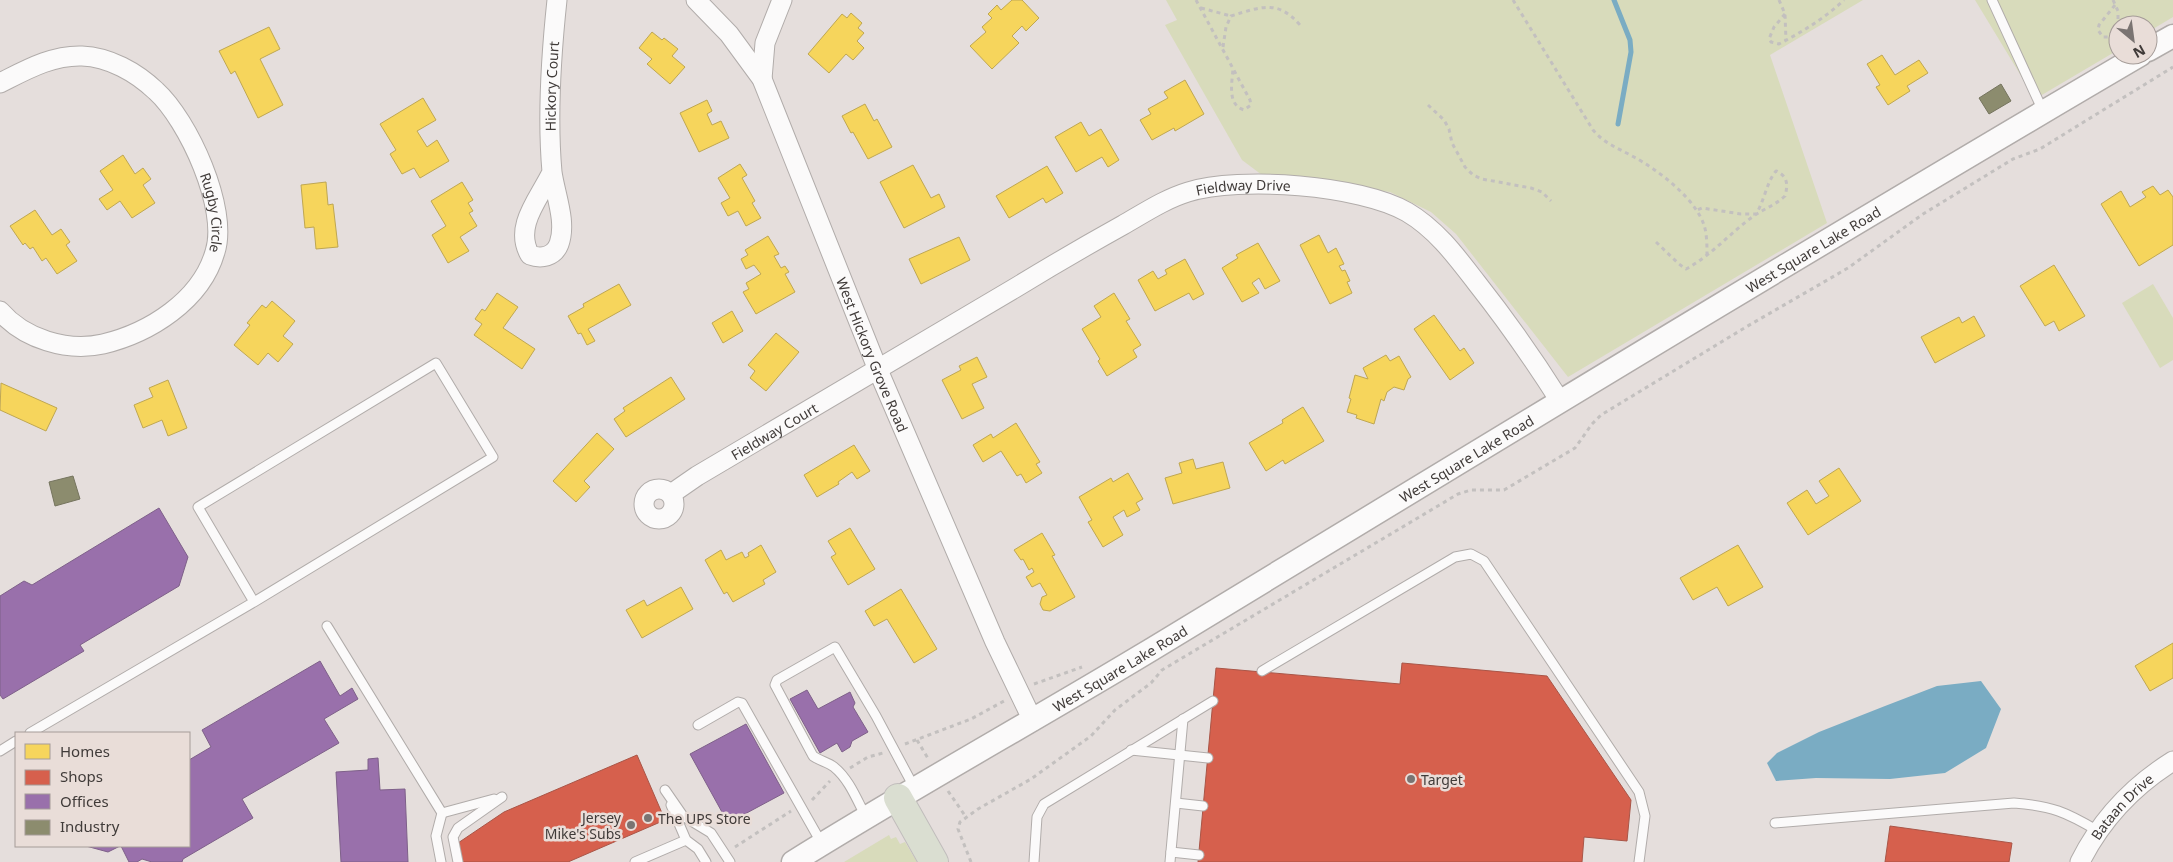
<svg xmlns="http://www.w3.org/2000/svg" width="2173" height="862" font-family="'Noto Sans',sans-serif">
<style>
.green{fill:#d8dbbb}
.water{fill:#7aacc3}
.homes{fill:#f6d55c;stroke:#bfa752}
.shops{fill:#d6604d;stroke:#a95547}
.offices{fill:#9970ab;stroke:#7e6089}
.industry{fill:#8c8c6e;stroke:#75745e}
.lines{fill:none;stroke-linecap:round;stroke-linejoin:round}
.stream{stroke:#7aacc3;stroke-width:5}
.service-casing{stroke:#b1acaa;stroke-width:11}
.minor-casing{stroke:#b1acaa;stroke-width:21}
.tertiary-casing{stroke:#b1acaa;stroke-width:25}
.trunk-casing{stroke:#c1bdbc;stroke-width:30}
.path{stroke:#c3c0bf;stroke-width:3;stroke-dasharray:4 4;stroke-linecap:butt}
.service{stroke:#fbfafa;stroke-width:9}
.minor{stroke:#fbfafa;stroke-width:19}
.tertiary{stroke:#fbfafa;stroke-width:22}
.trunk{stroke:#daded1;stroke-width:28}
.poi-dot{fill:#7a7472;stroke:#e9ddd8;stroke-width:2}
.labels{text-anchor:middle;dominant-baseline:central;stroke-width:5;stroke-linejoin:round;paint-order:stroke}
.street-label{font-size:14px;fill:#403b39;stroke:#e9ddd8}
.poi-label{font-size:14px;fill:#403b39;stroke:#e9ddd8;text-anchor:start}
</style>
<rect width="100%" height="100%" fill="#e5dedc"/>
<g class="green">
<polygon points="1166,0 1863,0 1770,55 1827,223 1568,377 1456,234 1431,212 1390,192 1262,175 1242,160 1165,25 1177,20"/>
<polygon points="1975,0 2173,0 2173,17 2148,32 2148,25 2118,25 2118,50 2035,99"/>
<polygon points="2153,284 2173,318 2173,360 2160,368 2122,303"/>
<polygon points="889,835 891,839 896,837 900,844 905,842 917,862 844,862"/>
</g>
<polygon class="water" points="1981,681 2001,709 1986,748 1945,773 1890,779 1816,778 1776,781 1767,763 1777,753 1819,732 1885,706 1937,686"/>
<g class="homes">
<polygon points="1012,0 1022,0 1039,18 1026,31 1022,26 1012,36 1019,43 992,69 970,46 986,32 982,27 992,18 988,14 997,5 1001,10"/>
<polygon points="851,13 862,23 858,28 864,33 857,41 864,48 853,60 846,54 829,73 808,54 842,14 847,18"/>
<polygon points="269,27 280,49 260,59 283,105 258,118 235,71 231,74 219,51"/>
<polygon points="652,32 662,40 664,38 678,49 672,56 685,67 670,84 647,64 652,59 639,48"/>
<polygon points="1882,55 1895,75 1919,60 1928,73 1907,86 1910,91 1888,105 1876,87 1880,85 1867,64"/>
<polygon points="1185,80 1204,114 1175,131 1174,128 1152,140 1140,120 1151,114 1148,109 1168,98 1164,92"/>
<polygon points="423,98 436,120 417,131 427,147 437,140 449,161 420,178 414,168 402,174 390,154 396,150 380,124"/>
<polygon points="707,100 712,111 707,114 712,125 721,121 729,138 699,152 680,113"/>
<polygon points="865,104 874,121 877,119 892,147 868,159 853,132 851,133 842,116"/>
<polygon points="1081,122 1089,136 1101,129 1119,160 1108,167 1102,157 1076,172 1055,137"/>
<polygon points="123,155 135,174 143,168 151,179 143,185 155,203 132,218 120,201 107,210 99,199 113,190 100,171"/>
<polygon points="740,164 747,175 742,178 755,201 752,203 761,218 746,226 738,211 728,216 721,203 730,198 718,178"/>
<polygon points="913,165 931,198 939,194 945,207 904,228 880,182"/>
<polygon points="1047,166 1063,193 1046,203 1043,198 1009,218 996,196"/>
<polygon points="326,182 328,205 333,204 338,247 316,249 314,227 305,228 301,185"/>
<polygon points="462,182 473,200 468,203 473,211 469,213 477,226 460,237 469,251 448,263 432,235 446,226 431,201"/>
<polygon points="2153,186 2160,195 2168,190 2173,197 2173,245 2139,266 2101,204 2121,191 2130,207 2146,197 2142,192"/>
<polygon points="35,210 52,235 61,229 70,242 66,245 77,261 57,274 46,258 42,261 33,247 30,249 25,243 23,245 10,226"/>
<polygon points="1319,235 1328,253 1336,248 1344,264 1339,266 1342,271 1345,270 1350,281 1347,282 1352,293 1330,304 1300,245"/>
<polygon points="768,236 779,254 774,256 781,268 785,266 789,272 785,274 795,292 756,314 743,292 749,289 746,283 761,274 754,265 746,269 741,259 748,255 745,250"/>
<polygon points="959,237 970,260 921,284 909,259"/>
<polygon points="1258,243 1280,281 1265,289 1259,278 1252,283 1259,293 1242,302 1222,268 1238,258 1236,255"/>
<polygon points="1185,259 1204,294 1193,300 1189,293 1155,311 1138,280 1153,271 1158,279 1167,274 1165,270"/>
<polygon points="2054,265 2085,316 2059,331 2054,321 2045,326 2020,286"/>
<polygon points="619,284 631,305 588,329 595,341 587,345 581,333 578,334 568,316 584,307 583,304"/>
<polygon points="497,293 518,307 503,328 535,349 522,369 474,335 482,324 475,319 482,309 485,311"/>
<polygon points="1114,293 1130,319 1126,321 1141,345 1133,350 1137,357 1107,376 1098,361 1100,359 1082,329 1101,317 1094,306"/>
<polygon points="272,301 295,321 283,336 293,344 278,362 268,353 258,365 234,345 250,325 247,323 262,305 266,308"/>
<polygon points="732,311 743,331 723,343 712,323"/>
<polygon points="1434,315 1460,351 1464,348 1474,363 1450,380 1414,329"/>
<polygon points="1974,316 1985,336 1935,363 1921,337 1959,317 1962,323"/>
<polygon points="776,333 799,352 766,391 750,378 755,371 748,365"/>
<polygon points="1386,355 1390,361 1399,356 1411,377 1408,379 1404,390 1394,387 1387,392 1384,401 1381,399 1374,424 1356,418 1357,415 1347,412 1351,399 1349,398 1355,375 1368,379 1363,368"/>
<polygon points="977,357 987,377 972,384 984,408 962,419 942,380 961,370 959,366"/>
<polygon points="671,377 685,399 626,437 614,419 625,411 623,408"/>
<polygon points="168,380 187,428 168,436 162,420 143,428 134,405 153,397 149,388"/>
<polygon points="1,383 57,408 46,431 0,410"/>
<polygon points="1303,407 1324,441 1285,464 1283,460 1266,471 1249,443 1283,423 1282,420"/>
<polygon points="1016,423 1040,462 1036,464 1042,473 1026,483 1021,474 1017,476 1001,451 983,462 973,445 991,434 993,438"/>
<polygon points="597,433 614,449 584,481 590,487 576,502 553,481"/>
<polygon points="854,445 870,471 857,479 852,472 838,482 839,484 817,497 804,475"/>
<polygon points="1193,459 1196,469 1223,462 1230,488 1173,504 1165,478 1182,473 1179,463"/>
<polygon points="1839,468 1861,501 1808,535 1787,503 1807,490 1816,504 1829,496 1819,481"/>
<polygon points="1128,473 1143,499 1136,503 1140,510 1127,517 1124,510 1113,517 1123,535 1103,547 1088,522 1092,520 1079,497 1111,478 1113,482"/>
<polygon points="850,528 875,569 848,585 831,557 836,554 828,541"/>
<polygon points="1042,533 1055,555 1052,556 1075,597 1050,611 1043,610 1040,604 1042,597 1047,595 1040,583 1032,587 1026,577 1034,572 1032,568 1029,570 1023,559 1021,560 1014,550"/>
<polygon points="761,545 776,572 763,580 765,584 733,602 727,592 724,594 705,560 721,550 726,560 742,552 745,558 749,556 748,553"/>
<polygon points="1738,545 1763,587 1728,606 1717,587 1693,600 1680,578"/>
<polygon points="681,587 693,609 642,638 626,610 644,600 647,606"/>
<polygon points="901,589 937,649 914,663 887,619 874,626 865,611"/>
<polygon points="2173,643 2173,678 2150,691 2135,666"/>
</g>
<g class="shops">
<polygon points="1402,663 1547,676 1631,800 1627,841 1584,837 1582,862 1198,862 1216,668 1400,684"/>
<polygon points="637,755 665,820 568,862 461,862 458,843 504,812"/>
<polygon points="1890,826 2012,843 2009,862 1885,862"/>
</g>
<g class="offices">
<polygon points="159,508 188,557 179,586 80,645 84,651 3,699 0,695 0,596 24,581 32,585"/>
<polygon points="320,661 340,696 352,688 358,699 324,719 339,743 242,799 253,818 183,859 182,862 152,862 142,859 137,862 129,862 121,846 189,846 189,760 211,747 202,730"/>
<polygon points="807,690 818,709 850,692 855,703 853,707 868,732 852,741 850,747 842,752 837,743 820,753 790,699"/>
<polygon points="746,724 784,793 728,823 690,754"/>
<polygon points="378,758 380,790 405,789 408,862 341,862 336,772 368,770 368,759"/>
<polygon points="86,846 120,846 108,852"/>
</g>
<g class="industry">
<polygon points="2001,84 2011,101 1989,114 1979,98"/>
<polygon points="73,476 80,499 55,506 49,482"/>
</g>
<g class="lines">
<polyline class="stream" points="1614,0 1630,40 1631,52 1618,124"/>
<g class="service-casing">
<g id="service">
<polyline points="1992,0 2043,111"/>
<polyline points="327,626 442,813 436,836 441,862"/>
<polyline points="1262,671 1455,557 1471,554 1484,561 1639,792 1645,816 1639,862"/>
<polyline points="698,725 738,702 742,703 822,844"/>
<polyline points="30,733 254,602 493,457 436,363 198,507 254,602"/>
<polyline points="1131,750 1208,758"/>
<polyline points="0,751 16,741"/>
<polyline points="665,790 683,816 711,833 730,862"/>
<polyline points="1176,803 1203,806"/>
<polyline points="671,805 686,840 698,849 706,862"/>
<polyline points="442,813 494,799"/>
<path d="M 866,817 C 857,800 849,779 834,767 C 828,762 820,761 813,756 L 775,685 L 777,680 L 835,647 L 876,716 L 915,789"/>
<path d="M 1775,823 L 2014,803 C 2052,806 2066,812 2098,831"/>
<polyline points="1171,852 1199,855"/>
<polyline points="458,862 453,837 458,828 502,797"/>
<polyline points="635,862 686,840"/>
<polyline points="1034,862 1037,817 1044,804 1213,701"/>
<polyline points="1170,862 1183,719"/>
</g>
</g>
<g class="minor-casing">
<g id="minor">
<path id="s1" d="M 696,0 L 729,34 L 762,79 L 878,370 L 995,642 L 1033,721"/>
<polyline points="762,79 765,43 782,0"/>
<path id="s2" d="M 0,83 C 26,70 52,55 82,56 C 109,57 136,72 156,91 C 188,120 229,209 215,252 C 201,301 149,333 103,344 C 67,352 24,339 0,311"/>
<path id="s3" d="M 552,172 C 540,198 513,226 530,255 C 541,259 554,257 559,244 C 567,222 555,194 552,172 C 547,116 551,56 557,0"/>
<circle cx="659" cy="504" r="15"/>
<path id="s4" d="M 671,494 L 697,476 C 803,414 909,351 1015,288 C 1051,266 1087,245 1123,225 C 1144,213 1165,199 1188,192 C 1240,176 1360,185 1407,212 C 1436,229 1456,256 1476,282 C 1506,320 1534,360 1560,401"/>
<path id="s5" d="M 2080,862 C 2101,820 2133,786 2173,761"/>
</g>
</g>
<g class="tertiary-casing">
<g id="tertiary">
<polyline points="2148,50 2173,36"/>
<path id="s6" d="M 793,862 C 907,791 1024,726 1139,657 C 1472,455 1804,252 2140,55"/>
</g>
</g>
<g class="trunk-casing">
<polyline id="trunk" points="898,798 934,862"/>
</g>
<g class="path">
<path d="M 1196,0 L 1250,100 L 1251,105 L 1244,110 C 1227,105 1232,83 1233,69"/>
<path d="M 1513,0 L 1593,130 C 1605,144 1618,148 1634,157 C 1658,170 1695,198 1704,225 C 1707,234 1707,246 1707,255"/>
<polyline points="1779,0 1785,14 1786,41"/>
<polyline points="2113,0 2118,11 2118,25"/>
<polyline points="2115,5 2099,25 2098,30 2103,37 2108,37 2118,26"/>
<polyline points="1201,8 1231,16"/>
<path d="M 1785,14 L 1774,27 L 1769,39 L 1771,42 L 1779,44 C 1802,32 1825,18 1844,0"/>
<path d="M 1223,47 L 1226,27 L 1231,16 C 1263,6 1278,0 1300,25"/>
<polyline points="1428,105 1444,120 1449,129 1452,143 1465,167 1473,175 1482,179 1531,188 1542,192 1551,201"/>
<path d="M 1656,242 L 1679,264 L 1686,269 C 1712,255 1731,232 1755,215 C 1766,208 1775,205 1785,196 C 1788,185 1788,176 1776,171 C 1767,181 1764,202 1756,214 L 1741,214 L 1702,208 L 1697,210"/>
<polyline points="1034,684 1082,667"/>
<polyline points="917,740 929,760"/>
<polyline points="905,744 971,719 1004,701"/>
<polyline points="850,768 868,757 883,753"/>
<polyline points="948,791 966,817"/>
<polyline points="812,800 830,781"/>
<polyline points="735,847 791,811"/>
<polyline points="971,862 958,829 960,822 978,809 1031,779 1091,736 1115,710 1151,683 1162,670 1458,494 1471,490 1504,490 1575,448 1592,424 1601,415 1746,327 1848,268 1923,214 2013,159 2040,149 2173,67"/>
</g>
<use href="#service" class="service"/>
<use href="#minor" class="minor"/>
<use href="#tertiary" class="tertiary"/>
<use href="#trunk" class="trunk"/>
</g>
<g class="poi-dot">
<circle cx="1411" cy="779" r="5"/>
<circle cx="648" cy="818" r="5"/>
<circle cx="631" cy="825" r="5"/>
</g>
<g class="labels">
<g class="street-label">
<text stroke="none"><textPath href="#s3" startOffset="284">Hickory Court</textPath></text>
<text stroke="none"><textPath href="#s4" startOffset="655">Fieldway Drive</textPath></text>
<text stroke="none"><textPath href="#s2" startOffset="308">Rugby Circle</textPath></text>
<text stroke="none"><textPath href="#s6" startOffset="1190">West Square Lake Road</textPath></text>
<text stroke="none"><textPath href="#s1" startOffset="400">West Hickory Grove Road</textPath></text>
<text stroke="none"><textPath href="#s4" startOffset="121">Fieldway Court</textPath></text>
<text stroke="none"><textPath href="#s6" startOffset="785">West Square Lake Road</textPath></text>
<text stroke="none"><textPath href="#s6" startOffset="380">West Square Lake Road</textPath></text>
<text stroke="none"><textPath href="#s5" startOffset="70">Bataan Drive</textPath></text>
</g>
<g class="poi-label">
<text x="1421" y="779">Target</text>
<text x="621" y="817" text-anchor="end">Jersey<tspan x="621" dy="16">Mike's Subs</tspan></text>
<text x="658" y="818">The UPS Store</text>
</g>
</g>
<rect x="15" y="732" width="175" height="115" fill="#e9ddd8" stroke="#a59c98"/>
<rect x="25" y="744" width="25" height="15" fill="#f6d55c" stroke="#a59c98"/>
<text x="60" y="757" font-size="15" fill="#403b39">Homes</text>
<rect x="25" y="770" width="25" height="15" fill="#d6604d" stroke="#a59c98"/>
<text x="60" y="782" font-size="15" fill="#403b39">Shops</text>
<rect x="25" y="794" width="25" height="15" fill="#9970ab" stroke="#a59c98"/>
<text x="60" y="807" font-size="15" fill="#403b39">Offices</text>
<rect x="25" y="820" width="25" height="15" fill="#8c8c6e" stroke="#a59c98"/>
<text x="60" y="832" font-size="15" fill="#403b39">Industry</text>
<g transform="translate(2133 40) rotate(151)"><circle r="24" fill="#e9ddd8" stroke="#a59c98"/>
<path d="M0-4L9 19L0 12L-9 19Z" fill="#7a7472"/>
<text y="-8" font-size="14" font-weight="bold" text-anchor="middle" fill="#403b39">N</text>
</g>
</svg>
